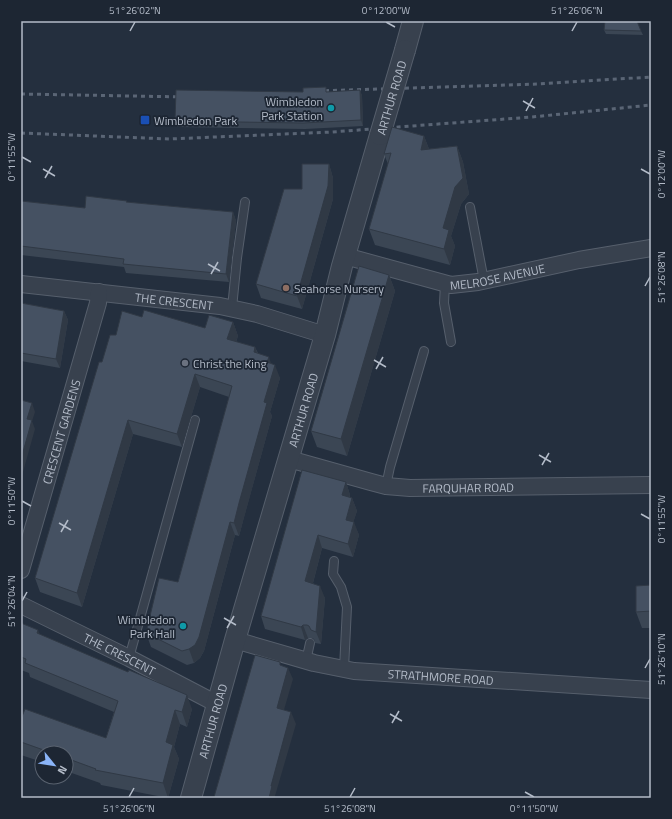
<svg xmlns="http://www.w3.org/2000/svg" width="672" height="819" font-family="'Titillium Web',sans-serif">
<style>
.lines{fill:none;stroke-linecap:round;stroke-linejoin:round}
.service-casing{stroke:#565f6c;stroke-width:10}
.minor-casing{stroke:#565f6c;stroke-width:18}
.tertiary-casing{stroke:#565f6c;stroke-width:22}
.service{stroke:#38414e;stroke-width:8}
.minor{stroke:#38414e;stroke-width:16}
.tertiary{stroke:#38414e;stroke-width:20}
.rail{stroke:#5a6575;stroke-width:3;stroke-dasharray:4 4;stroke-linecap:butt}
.tertiary-bridge-casing{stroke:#565f6c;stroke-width:22;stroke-linecap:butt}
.tertiary-bridge{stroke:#38414e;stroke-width:20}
.wall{fill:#3b4654}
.shaded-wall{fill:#303945}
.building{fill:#455162;stroke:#303945}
.ticks{fill:none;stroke:#b4bcc9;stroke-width:1.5}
.culture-dot{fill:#0f9aa8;stroke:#1d2633;stroke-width:1.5}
.transit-dot{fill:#1a4fb4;stroke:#1d2633;stroke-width:1.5}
.education-dot{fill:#8d6e63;stroke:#1d2633;stroke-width:1.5}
.worship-dot{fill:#6b7280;stroke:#1d2633;stroke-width:1.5}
.labels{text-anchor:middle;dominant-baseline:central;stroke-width:3.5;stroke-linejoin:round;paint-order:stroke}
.street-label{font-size:12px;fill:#b4bcc9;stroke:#1d2633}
.poi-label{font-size:12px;fill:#b4bcc9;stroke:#1d2633;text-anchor:start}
.neatline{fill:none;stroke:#b4bcc9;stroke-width:1.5}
.ticks-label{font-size:10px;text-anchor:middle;fill:#b4bcc9}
</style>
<rect width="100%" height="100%" fill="#242f3e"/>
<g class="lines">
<g class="service-casing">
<g id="service">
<polyline points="470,207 484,281"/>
<polyline points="445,284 444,303 451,342"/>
<polyline points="232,308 237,258 245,202"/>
<polyline points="386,486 390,467 424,351"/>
<polyline points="334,561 333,574 341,587 347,607 344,669"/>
<polyline points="129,658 195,420"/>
<polyline points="306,661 310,643"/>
</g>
</g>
<g class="minor-casing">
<g id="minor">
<path id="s1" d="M 345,256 L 451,285 L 478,282 L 579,260 L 651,248"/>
<path id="s2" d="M 21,284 L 220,306 L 257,314 L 325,335"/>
<path id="s3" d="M 289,459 L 371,482 L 386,486 L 410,488 L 651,485"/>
<path id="s4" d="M 21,570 L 98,303 L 99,292"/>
<path id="s5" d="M 21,605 L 129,658 L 217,704"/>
<path id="s6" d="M 235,640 L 314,663 L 354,671 L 651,690"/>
</g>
</g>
<g class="tertiary-casing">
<g id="tertiary">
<polyline points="405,50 413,21"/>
<path id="s7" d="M 191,798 L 235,640 L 325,335 L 342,266 L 380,135"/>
</g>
</g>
<use href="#service" class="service"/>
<use href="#minor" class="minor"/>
<use href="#tertiary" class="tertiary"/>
<g class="rail">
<polyline points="317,91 537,84 651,77"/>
<polyline points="21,94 187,97"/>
<polyline points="21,133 169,139 332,132 532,117 651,105"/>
</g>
<g class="tertiary-bridge-casing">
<g id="tertiary-bridge">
<path id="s8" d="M 380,135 L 405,50"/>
</g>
</g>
<use href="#tertiary-bridge" class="tertiary-bridge"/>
</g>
<g class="wall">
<polygon points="604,30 641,31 643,35 606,34"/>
<polygon points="360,90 362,96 363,126 305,129 177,127 175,121 327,92"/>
<polygon points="424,136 429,149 457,146 463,162 469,194 461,204 451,236 455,246 450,265 375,245 369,229 388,164 384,154"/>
<polygon points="329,164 333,178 333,199 302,309 261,298 256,284 302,189"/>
<polygon points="21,201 85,208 127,202 233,212 236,221 229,282 126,273 124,267 21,255"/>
<polygon points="389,275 395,291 347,456 317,447 311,431"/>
<polygon points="21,303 64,311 68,320 60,368 21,361"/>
<polygon points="142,317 205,328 233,322 238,336 236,342 255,347 258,353 271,364 280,378 270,412 272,416 244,517 239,536 235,535 204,651 200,658 194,663 187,665 151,647 146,633 178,582 229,397 200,387 182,447 133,434 82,607 40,592 35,578 102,362 116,335"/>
<polygon points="346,482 350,495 350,497 352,498 357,511 353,522 359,535 353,557 322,548 313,583 325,598 321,644 315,643 314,639 312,638 308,638 305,640 265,629 261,616"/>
<polygon points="651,510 651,628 642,628 636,612 651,585"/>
<polygon points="21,623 40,635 192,709 187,727 180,724 174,747 179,759 168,798 101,785 100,783 66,771 66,753 42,753 42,762 21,755 21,719 106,738 114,712 30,677 29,673 21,670"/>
</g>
<g class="shaded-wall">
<polygon points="360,90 362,96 363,126 361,120"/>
<polygon points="424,136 430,152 421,150"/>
<polygon points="457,146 463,162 469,194 461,204 451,236 455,246 450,265 444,249 443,228"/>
<polygon points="329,164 333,178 333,199 302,309 297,296"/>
<polygon points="233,212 236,221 229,282 226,274"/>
<polygon points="389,275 395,291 347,456 341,439"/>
<polygon points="64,311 68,320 60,368 56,359"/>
<polygon points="233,322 238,336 232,353 227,339"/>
<polygon points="255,347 260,361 254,352"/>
<polygon points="269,357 273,370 275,365 280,378 270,412 272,416 239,536 234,523 264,402 267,362"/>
<polygon points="195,374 200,387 182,447 177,434"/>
<polygon points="32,403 35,412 32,421 35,429 21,479 21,459 27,419"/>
<polygon points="128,420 133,434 82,607 77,593"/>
<polygon points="346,482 350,495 347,508 342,495"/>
<polygon points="352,498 357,511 350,533 346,520"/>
<polygon points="230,522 235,535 204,651 200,658 194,663 189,649"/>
<polygon points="354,522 359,535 353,557 348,544"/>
<polygon points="318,535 322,548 310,594 305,581"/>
<polygon points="320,586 325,598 321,644 316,632"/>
<polygon points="303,625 308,638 305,640 301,627"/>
<polygon points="38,630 44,644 37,633"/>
<polygon points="288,668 293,679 281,720 277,708"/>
<polygon points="187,695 192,709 187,727 182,712"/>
<polygon points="175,710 180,724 174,747 179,759 168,798 163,783 166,742"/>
<polygon points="291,712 296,724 275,796 276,798 269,798 271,786"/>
</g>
<g class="building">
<polygon points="605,21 637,21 641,31 604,30"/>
<polygon points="326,87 326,92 360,90 361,120 303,123 175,121 176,90 303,92 303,88"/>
<polygon points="392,127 424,136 421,150 457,146 463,178 455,187 443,228 449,230 444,249 369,229 391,153 384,154"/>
<polygon points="302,164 329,164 328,186 297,296 256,284 284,189 302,189"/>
<polygon points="86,196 127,201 126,202 233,212 226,274 123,264 124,259 21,246 21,201 85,208"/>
<polygon points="359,266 389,275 341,439 311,431"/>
<polygon points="21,303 64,311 56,359 21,353"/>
<polygon points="144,310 205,328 209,315 233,322 227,339 255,347 254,352 269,357 267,362 275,365 264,402 267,403 239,503 234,523 230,522 199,637 195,645 189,649 182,651 146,633 159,578 178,582 232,386 195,374 177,434 128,420 77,593 35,578 99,362 102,362 110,335 116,335 122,311 142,317"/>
<polygon points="21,400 32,403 27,419 32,420 21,459"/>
<polygon points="302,470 346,482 342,495 352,498 346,520 354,522 348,544 318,535 305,581 320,586 316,632 311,630 309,626 307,625 303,625 301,627 261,616"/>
<polygon points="649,510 651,510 651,611 636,612 636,586 651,585"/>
<polygon points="21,623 38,630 37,633 128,672 129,670 187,695 182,712 175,710 166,742 173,745 163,783 95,770 96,769 66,758 66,753 52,753 21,742 21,719 25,709 106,738 118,701 25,663 26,659 21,657"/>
<polygon points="255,655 280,662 280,665 288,668 277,708 291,712 271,786 272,786 269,798 216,798 214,797"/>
</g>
<path class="ticks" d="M 386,22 L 395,27M 130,31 L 135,22M 572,31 L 577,22M 523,101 L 535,108M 526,111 L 533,98M 22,157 L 31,162M 43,169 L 55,176M 641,169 L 650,174M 45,178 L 52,166M 208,264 L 220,271M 211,274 L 218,262M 645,286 L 650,277M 374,360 L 386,367M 376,369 L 383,357M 539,455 L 551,462M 542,465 L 549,453M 22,501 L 31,506M 641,514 L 650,519M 59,523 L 71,530M 61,532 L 68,520M 22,601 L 27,592M 224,618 L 236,625M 227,628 L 234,616M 645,668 L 650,659M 390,714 L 402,721M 392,723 L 399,711M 525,792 L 534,797M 129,797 L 134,788M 350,797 L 355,788"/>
<g class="culture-dot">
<circle cx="331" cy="108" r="4"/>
<circle cx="183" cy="626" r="4"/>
</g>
<rect class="transit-dot" x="140" y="115" width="10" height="10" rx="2"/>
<circle class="education-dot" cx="286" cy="288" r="4"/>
<circle class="worship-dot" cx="185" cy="363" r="4"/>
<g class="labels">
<g class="street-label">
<text stroke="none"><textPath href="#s8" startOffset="39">ARTHUR ROAD</textPath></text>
<text stroke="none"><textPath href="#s1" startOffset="157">MELROSE AVENUE</textPath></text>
<text stroke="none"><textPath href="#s2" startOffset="154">THE CRESCENT</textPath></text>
<text stroke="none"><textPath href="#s7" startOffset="404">ARTHUR ROAD</textPath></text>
<text stroke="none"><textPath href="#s4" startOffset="144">CRESCENT GARDENS</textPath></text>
<text stroke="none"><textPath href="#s3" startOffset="183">FARQUHAR ROAD</textPath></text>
<text stroke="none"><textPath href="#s5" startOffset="110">THE CRESCENT</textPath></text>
<text stroke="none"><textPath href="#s6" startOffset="210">STRATHMORE ROAD</textPath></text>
<text stroke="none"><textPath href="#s7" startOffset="80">ARTHUR ROAD</textPath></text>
</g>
<g class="poi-label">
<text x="323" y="101" text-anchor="end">Wimbledon<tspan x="323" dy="14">Park Station</tspan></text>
<text x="154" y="120">Wimbledon Park</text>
<text x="294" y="288">Seahorse Nursery</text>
<text x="193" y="363">Christ the King</text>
<text x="175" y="619" text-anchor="end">Wimbledon<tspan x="175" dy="14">Park Hall</tspan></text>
</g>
</g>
<rect width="672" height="819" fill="none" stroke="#1d2633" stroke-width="44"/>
<g transform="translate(54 765) rotate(120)"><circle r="19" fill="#1d2633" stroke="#59626f"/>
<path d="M0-3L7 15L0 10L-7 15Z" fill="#8ab4f8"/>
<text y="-6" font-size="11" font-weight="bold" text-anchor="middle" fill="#b4bcc9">N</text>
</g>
<rect x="22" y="22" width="628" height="775" class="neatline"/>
<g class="ticks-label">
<text x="135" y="14">51°26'02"N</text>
<text x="386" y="14">0°12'00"W</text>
<text x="577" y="14">51°26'06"N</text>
<text transform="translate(11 157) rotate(-90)" y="4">0°11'55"W</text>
<text transform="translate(661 174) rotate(-90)" y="4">0°12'00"W</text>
<text transform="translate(661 277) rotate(-90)" y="4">51°26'08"N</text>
<text transform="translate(11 501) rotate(-90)" y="4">0°11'50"W</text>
<text transform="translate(661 519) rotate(-90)" y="4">0°11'55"W</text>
<text transform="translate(11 601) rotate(-90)" y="4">51°26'04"N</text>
<text transform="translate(661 659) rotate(-90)" y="4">51°26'10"N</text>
<text x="129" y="812">51°26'06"N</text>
<text x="350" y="812">51°26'08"N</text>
<text x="534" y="812">0°11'50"W</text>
</g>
</svg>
